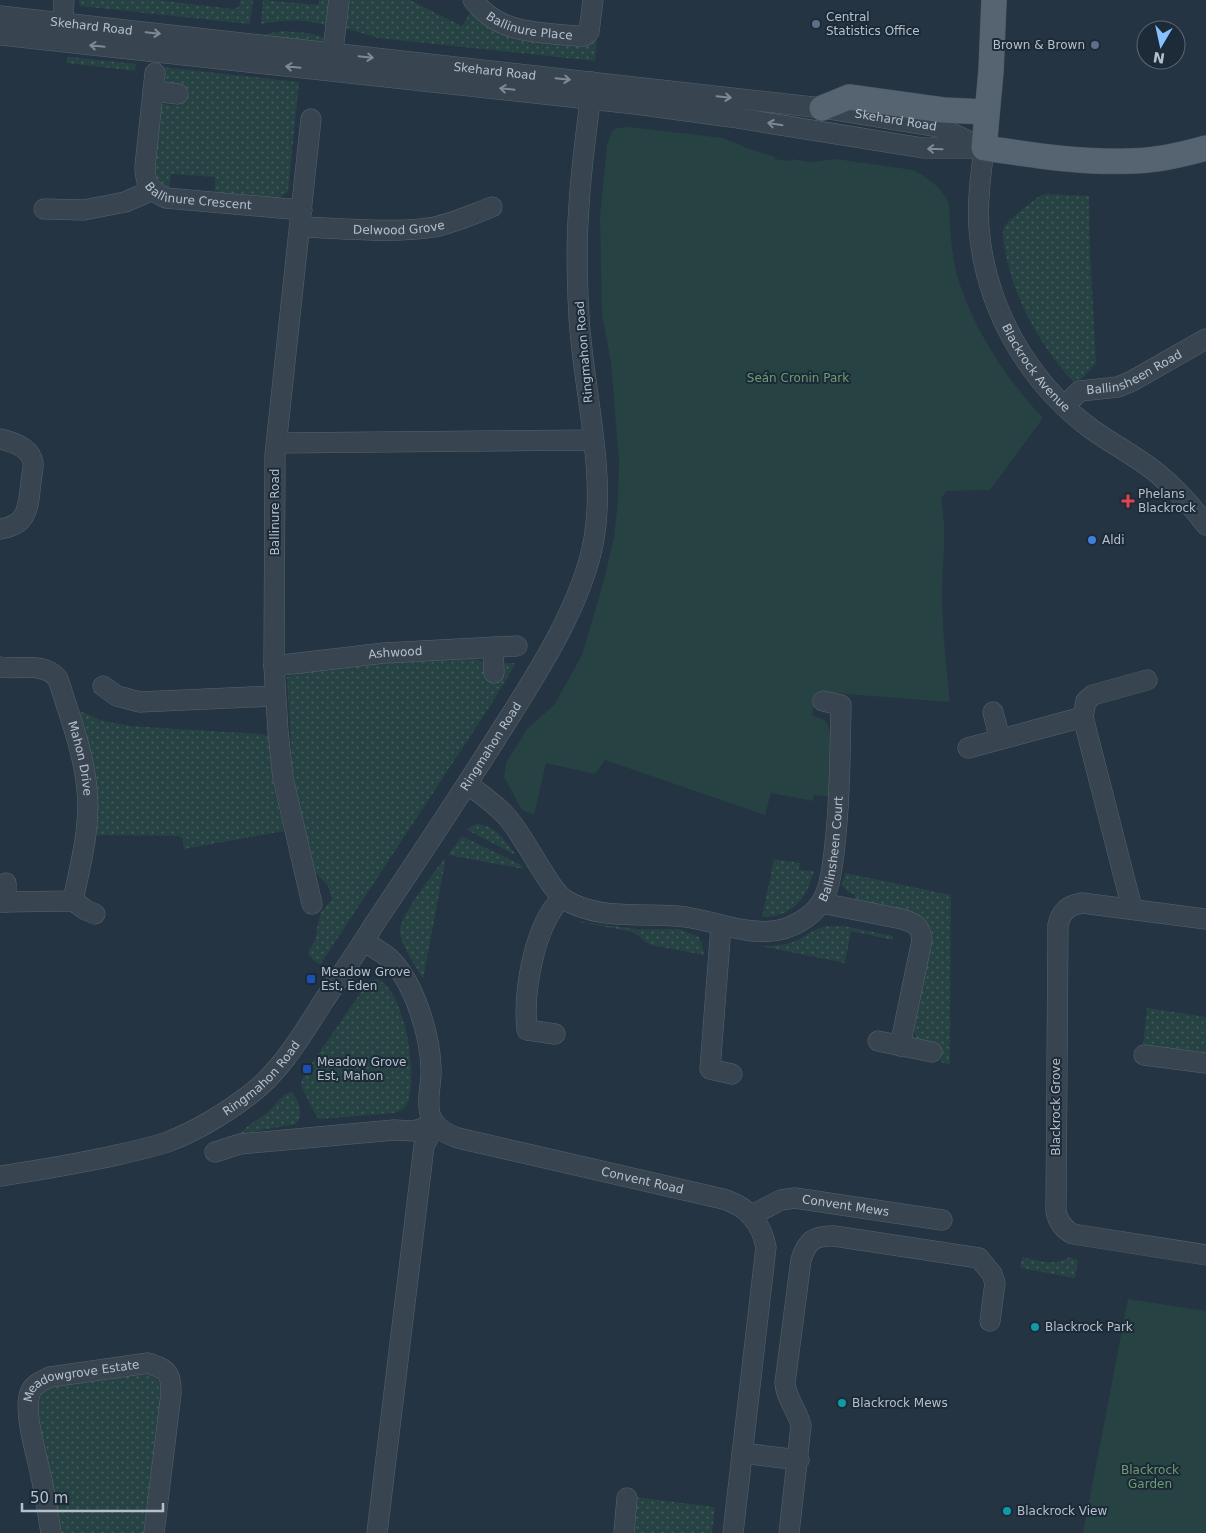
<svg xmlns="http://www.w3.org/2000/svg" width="1206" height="1533" font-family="'DejaVu Sans',sans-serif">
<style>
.grass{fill:url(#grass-dots)}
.green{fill:#264243}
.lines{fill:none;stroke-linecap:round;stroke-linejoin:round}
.minor-casing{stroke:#56636f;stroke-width:21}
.major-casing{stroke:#45515e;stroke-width:26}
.minor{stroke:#384551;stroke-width:20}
.major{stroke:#566471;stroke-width:25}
.oneway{stroke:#7d8995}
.service-dot{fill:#5c6f8a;stroke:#1d2a37;stroke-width:2}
.health-dot{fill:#e0444e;stroke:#1d2a37;stroke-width:2}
.shop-dot{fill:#3f7fe0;stroke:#1d2a37;stroke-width:2}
.transit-dot{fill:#1a4fb4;stroke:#1d2a37;stroke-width:2}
.culture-dot{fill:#0f9aa8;stroke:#1d2a37;stroke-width:2}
.labels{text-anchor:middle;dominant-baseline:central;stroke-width:4;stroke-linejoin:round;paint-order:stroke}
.poi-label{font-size:12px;fill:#b5c0cc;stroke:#1d2a37;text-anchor:start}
.street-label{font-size:12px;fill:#b5c0cc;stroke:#1d2a37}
.park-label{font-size:12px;fill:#6b9e71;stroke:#1d2a37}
</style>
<defs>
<pattern id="grass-dots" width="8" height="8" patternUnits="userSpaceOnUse" patternTransform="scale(1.25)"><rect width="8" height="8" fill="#264243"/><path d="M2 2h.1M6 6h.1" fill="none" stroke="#435c5d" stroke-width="1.8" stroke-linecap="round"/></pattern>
</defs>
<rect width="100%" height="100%" fill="#243442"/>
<g class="grass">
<polygon points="79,0 157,0 233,9 239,7 240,0 253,0 250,24 79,6"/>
<path d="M 263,0 L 318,5 L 319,0 L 331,0 L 329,26 C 307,19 284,19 261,24 Z"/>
<polygon points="350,0 410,0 462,26 470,13 516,32 597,40 595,61 378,38 346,28 348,2"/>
<polygon points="282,31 309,33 325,38 320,43 261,35"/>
<polygon points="68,57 71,57 136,64 135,71 66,63"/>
<polygon points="161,67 299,82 288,192 278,198 215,194 215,177 171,174 169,191 157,186 151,172 159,106 163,104 180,106 182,88 165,83"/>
<path d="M 1045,194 L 1089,196 L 1090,251 L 1096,363 L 1076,385 C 1041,348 1014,300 1005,250 C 1004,244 1002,237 1003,231 C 1005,222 1016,215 1023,209 C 1031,203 1036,197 1045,194 Z"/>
<polygon points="475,659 481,661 484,666 486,680 501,679 503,663 516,663 490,706 320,965 313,960 308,953 316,938 317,927 321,912 332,899 328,886 314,871 293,783 287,677 298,673 377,663"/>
<polygon points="77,712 82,712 103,721 130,726 261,734 269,736 274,788 284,831 184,849 183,839 178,836 94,835"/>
<path d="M 477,824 C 496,825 505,841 516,855 L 467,830 L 471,826 Z"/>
<polygon points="462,836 521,865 524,869 448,855"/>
<path d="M 446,857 L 423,979 C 416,966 402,947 400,933 C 398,917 435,871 446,857 Z"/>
<path d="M 774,859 L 800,863 L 799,870 L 814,871 C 807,899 792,917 762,917 Z"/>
<polygon points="845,873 951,895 950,1065 941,1062 942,1053 916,1038 913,1028 929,941 855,901 855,895 848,892 842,885"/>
<polygon points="574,921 637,929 679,929 699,937 702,944 704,955 650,945 633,932"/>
<path d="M 829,926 L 844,926 L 893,936 L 893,940 L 851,931 L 845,963 L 761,946 C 775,946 788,945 800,939 C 810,933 818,927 829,926 Z"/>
<path d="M 376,979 C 405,985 421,1086 405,1107 C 402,1110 399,1111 395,1113 L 319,1119 L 315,1114 L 302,1088 L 301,1081 L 310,1066 L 368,982 Z"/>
<polygon points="1147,1008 1206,1017 1206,1054 1143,1045"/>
<path d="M 291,1092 C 299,1099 304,1115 296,1124 L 240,1134 C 248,1124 260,1119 269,1111 C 276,1104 281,1095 291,1092 Z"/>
<path d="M 1022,1257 C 1037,1260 1055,1267 1069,1257 L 1078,1260 L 1075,1278 L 1020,1268 Z"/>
<path d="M 138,1372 C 153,1375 158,1373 162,1390 L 147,1533 L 59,1533 L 42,1442 L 37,1403 L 41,1392 L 60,1384 Z"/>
<polygon points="635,1497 715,1507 712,1533 633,1533"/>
</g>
<g class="green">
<path d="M 630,127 L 723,138 L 749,149 L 775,157 L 775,159 L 791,161 L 791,159 L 811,162 L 836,159 L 913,170 C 926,176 941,187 947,200 C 951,208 949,217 950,226 C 951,241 953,257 956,271 C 970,324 1006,379 1043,418 L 990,490 L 946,491 L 941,499 C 947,528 943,558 942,587 C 942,626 946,663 950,702 L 818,692 L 812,715 C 816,717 823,718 826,722 C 834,730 831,784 831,797 L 814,795 L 813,801 L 771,793 L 765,815 L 605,760 L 595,774 L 546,763 L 534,815 L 522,810 L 504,777 L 506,763 L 527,729 L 554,705 L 582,655 L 604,580 L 614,538 L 618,500 L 619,461 L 611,363 L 602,315 L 600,217 L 607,144 L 612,131 L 616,128 Z"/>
<polygon points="1128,1299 1206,1311 1206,1533 1083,1533"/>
</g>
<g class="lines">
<g class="minor-casing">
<g id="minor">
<path id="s1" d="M 473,0 C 477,5 482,10 487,14 C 511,34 549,33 578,36 L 584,36 L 589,32 L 593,0"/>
<path id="s2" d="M 0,16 L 822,108 L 938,127 L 984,148"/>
<polyline points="0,35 635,104 731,117 923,148 977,148"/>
<polyline points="62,35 64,0"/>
<polyline points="331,66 339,0"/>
<path id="s3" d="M 155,73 L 145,166 C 145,184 149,190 166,198 L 302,210"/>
<polyline points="153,91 178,94"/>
<polyline points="311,119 275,455 274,666 278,732 283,778 312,904"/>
<path id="s4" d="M 984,148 C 981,174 977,201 979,228 C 985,306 1027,381 1090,428 C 1112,444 1136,456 1157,473 C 1175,488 1192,506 1206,525"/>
<polyline points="44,209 84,210 125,202 153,190"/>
<path id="s5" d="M 301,227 C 342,228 393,234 434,227 C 454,223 473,214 492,207"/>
<path id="s6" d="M 1064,406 L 1080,391 L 1118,387 L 1132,381 L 1206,339"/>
<path d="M 0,439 C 11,441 28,447 32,459 C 35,465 31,476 31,482 C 28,506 29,525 0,529"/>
<polyline points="277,443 593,440"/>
<polyline points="493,647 494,673"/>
<path id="s7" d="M 274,666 L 384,653 L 517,646"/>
<path id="s8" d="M 0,667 C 19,670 44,661 58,679 C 69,714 84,753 87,790 C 91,827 80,865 73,901 L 0,902"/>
<polyline points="103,686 117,696 140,702 275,696"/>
<polyline points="993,712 1000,739"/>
<polyline points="968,748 1083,717"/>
<path id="s9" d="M 467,784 C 481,794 496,804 508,818 C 522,835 533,857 545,875 C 550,883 556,893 564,899 C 597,921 648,912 686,917 C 717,922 748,936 779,930 C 794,927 812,916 820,904 C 830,890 832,868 834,853 C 840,804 840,754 841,705 L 823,701"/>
<polyline points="6,883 6,902"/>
<polyline points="73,901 86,910 95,914"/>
<path d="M 821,903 L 902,919 C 916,924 920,925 922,940 L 900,1046"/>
<polyline points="1132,908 1083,717 1086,701 1093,695 1147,680"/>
<path d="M 1206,919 L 1082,903 C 1069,905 1061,911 1058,925 L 1056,1211 C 1058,1222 1063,1229 1073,1234 L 1206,1255"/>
<polyline points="721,926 710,1069 732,1074"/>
<path id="s10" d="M 364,941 C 372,947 382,952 389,958 C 414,981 430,1035 431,1068 C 432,1083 426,1099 430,1114 C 434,1127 446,1134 458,1138 L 723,1199 C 747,1206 761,1222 766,1247 L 733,1533"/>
<path d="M 555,1034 L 527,1030 C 523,992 534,925 562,898"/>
<polyline points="878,1041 932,1052"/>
<polyline points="1144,1055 1206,1063"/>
<polyline points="215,1152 240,1144 394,1130 414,1131 435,1124"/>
<path id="s11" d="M 0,1176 C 34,1171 69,1165 103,1158 C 125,1153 148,1149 170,1141 C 198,1130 224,1114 248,1096 C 282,1071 303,1033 325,999 C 342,974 359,949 375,923 C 416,862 457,800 497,737 C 533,680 582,607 594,539 C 606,469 583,388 579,317 C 577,281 576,243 579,206 C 581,165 588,123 592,82"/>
<path id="s12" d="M 752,1215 L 781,1200 L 795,1198 L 942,1220"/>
<polyline points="742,1453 799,1460"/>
<path id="s13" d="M 51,1533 C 48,1514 45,1495 41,1476 C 37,1456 23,1412 30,1393 C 33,1384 42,1381 50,1377 L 148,1363 C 168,1370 171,1372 171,1394 L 154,1533"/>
<polyline points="377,1533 424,1146 435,1124"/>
<polyline points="624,1533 627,1498"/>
<path d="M 789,1533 L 801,1426 C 798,1411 786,1399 785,1383 L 801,1260 C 807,1241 814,1235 834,1236 L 979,1258 L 992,1274 L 995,1283 L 990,1321"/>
</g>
</g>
<g class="major-casing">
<g id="major">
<path d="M 994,0 L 991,71 L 984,148 C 1032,155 1081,163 1130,161 C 1156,161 1181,155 1206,148"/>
<polyline points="822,108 849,97 943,110 986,112"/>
</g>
</g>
<use href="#minor" class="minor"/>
<use href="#major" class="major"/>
</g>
<defs><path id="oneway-shaft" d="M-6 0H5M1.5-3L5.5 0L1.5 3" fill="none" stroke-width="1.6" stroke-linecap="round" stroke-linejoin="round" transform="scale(1.25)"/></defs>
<g class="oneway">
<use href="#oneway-shaft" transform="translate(153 33) rotate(6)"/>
<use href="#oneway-shaft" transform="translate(97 46) rotate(-174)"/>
<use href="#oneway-shaft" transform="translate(366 57) rotate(6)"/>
<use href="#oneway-shaft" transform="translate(293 67) rotate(-174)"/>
<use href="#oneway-shaft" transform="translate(563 79) rotate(6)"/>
<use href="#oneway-shaft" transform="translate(507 89) rotate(-174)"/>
<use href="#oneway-shaft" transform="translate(724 97) rotate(6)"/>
<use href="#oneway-shaft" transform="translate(775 124) rotate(-171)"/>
<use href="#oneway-shaft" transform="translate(935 149) rotate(-178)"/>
</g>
<g class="service-dot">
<circle cx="816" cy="24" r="5"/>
<circle cx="1095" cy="45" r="5"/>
</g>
<path class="health-dot" d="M1125.5 493.5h5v5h5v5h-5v5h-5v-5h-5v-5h5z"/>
<circle class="shop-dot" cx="1092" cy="540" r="5"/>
<g class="transit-dot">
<rect x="306" y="974" width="10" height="10" rx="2.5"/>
<rect x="302" y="1064" width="10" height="10" rx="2.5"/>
</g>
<g class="culture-dot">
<circle cx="1035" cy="1327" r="5"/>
<circle cx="842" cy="1403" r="5"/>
<circle cx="1007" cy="1511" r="5"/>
</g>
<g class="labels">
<g class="poi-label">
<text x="826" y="17">Central<tspan x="826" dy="14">Statistics Office</tspan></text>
<text x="1085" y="45" text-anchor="end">Brown &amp; Brown</text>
<text x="1138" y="494">Phelans<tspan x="1138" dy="14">Blackrock</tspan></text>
<text x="1102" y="540">Aldi</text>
<text x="321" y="972">Meadow Grove<tspan x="321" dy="14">Est, Eden</tspan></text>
<text x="317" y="1062">Meadow Grove<tspan x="317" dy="14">Est, Mahon</tspan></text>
<text x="1045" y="1327">Blackrock Park</text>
<text x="852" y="1403">Blackrock Mews</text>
<text x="1017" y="1511">Blackrock View</text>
</g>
<g class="street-label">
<text stroke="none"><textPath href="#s1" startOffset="65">Ballinure Place</textPath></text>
<text stroke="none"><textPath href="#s2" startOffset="92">Skehard Road</textPath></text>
<text stroke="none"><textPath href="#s2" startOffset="498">Skehard Road</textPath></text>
<text stroke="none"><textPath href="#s2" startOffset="902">Skehard Road</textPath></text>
<text stroke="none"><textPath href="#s3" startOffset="166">Ballinure Crescent</textPath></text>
<text stroke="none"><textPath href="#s5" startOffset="98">Delwood Grove</textPath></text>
<text transform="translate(584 352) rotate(-95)">Ringmahon Road</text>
<text stroke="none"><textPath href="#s4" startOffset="234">Blackrock Avenue</textPath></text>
<text stroke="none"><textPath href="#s6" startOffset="80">Ballinsheen Road</textPath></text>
<text transform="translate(275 512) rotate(-90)">Ballinure Road</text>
<text stroke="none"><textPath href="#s7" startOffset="122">Ashwood</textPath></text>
<text stroke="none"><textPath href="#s11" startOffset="691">Ringmahon Road</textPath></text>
<text stroke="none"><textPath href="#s8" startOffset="144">Mahon Drive</textPath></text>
<text stroke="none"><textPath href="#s9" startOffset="478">Ballinsheen Court</textPath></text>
<text stroke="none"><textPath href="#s11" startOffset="286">Ringmahon Road</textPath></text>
<text transform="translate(1056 1107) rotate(-90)">Blackrock Grove</text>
<text stroke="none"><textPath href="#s10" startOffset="424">Convent Road</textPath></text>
<text stroke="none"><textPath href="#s12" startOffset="98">Convent Mews</textPath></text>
<text stroke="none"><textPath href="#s13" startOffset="196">Meadowgrove Estate</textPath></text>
</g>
<g class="park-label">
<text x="798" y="378">Seán Cronin Park</text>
<text x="1150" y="1470">Blackrock<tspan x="1150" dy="14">Garden</tspan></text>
</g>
</g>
<g transform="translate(1161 45) rotate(189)"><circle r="24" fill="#1d2a37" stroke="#5a6673"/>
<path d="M0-4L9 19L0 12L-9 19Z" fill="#87c1fe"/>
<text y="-8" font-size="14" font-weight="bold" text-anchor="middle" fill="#b5c0cc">N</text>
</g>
<path d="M22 1503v8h141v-8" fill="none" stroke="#b5c0cc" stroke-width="2.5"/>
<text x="30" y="1503" font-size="15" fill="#b5c0cc" stroke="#1d2a37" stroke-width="4" paint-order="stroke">50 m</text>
</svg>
